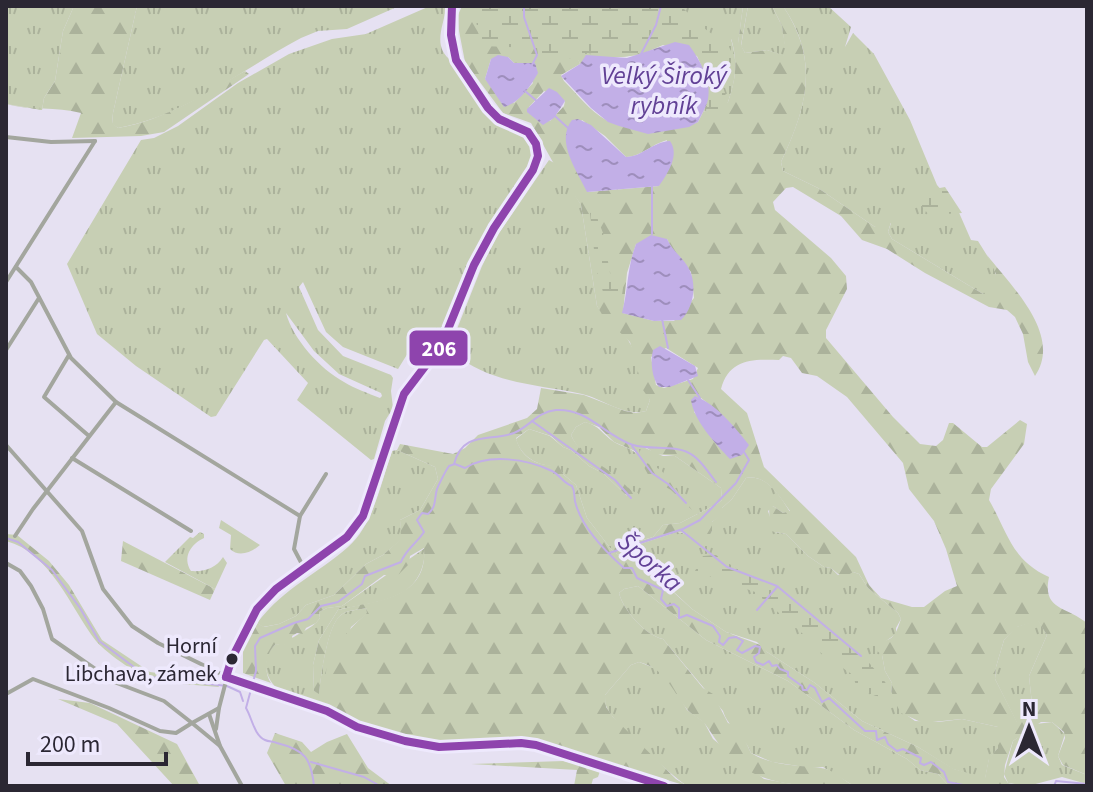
<svg xmlns="http://www.w3.org/2000/svg" width="1093" height="792" font-family="'Source Sans 3',sans-serif">
<style>
.grass{fill:url(#grass-tufts);fill-rule:evenodd}
.forest{fill:url(#forest-firs);fill-rule:evenodd}
.wetland{fill:url(#wetland-marsh)}
.water{fill:url(#water-ripples)}
.lines{fill:none;stroke-linecap:round;stroke-linejoin:round}
.stream{stroke:#c2afe7;stroke-width:2}
.minor{stroke:#a3a69e;stroke-width:4}
.bus-1-casing{stroke:#eee9fd;stroke-width:14}
.bus-1{stroke:#8e44ad;stroke-width:8}
.bus-dot{fill:#2b2733;stroke:#eee9fd;stroke-width:3}
.labels{text-anchor:middle;dominant-baseline:central;stroke-width:7;stroke-linejoin:round;paint-order:stroke}
.bus-label{font-size:22px;fill:#2b2733;stroke:#eee9fd;text-anchor:end}
.water-label{font-size:26px;font-style:italic;fill:#624196;stroke:#eee9fd}
.line-badge{stroke:#eee9fd;stroke-width:3}
.badge-label{font-size:22px;text-anchor:middle;font-weight:bold;fill:#fff}
</style>
<defs>
<pattern id="grass-tufts" width="24" height="20" patternUnits="userSpaceOnUse" patternTransform="scale(2)"><rect width="24" height="20" fill="#c7cfb4"/><path d="M3 7l-1-3M5 7V3M7 7l1-3M15 17l-1-3M17 17v-4M19 17l1-3" fill="none" stroke="#abb29b"/></pattern>
<pattern id="forest-firs" width="22" height="20" patternUnits="userSpaceOnUse" patternTransform="scale(2)"><rect width="22" height="20" fill="#c7cfb4"/><path d="M5 1l3.5 6h-7zM16 11l3.5 6h-7z" fill="#abb29b"/></pattern>
<pattern id="wetland-marsh" width="20" height="14" patternUnits="userSpaceOnUse" patternTransform="scale(2)"><rect width="20" height="14" fill="#c7cfb4"/><path d="M1 5h8M5 5V1M11 12h8M15 12V8" fill="none" stroke="#abb29b"/></pattern>
<pattern id="water-ripples" width="26" height="14" patternUnits="userSpaceOnUse" patternTransform="scale(2)"><rect width="26" height="14" fill="#c2afe7"/><path d="M2 4q2-2 4 0t4 0M15 11q2-2 4 0t4 0" fill="none" stroke="#9e8ebc"/></pattern>
</defs>
<rect width="100%" height="100%" fill="#e6e1f2"/>
<g class="grass">
<polygon points="6,6 74,6 63,31 55,81 44,98 42,110 6,104"/>
<path d="M 137,6 L 399,6 L 347,29 L 318,31 L 301,38 C 241,70 186,116 118,128 L 112,124 L 113,113 Z"/>
<path d="M 430,6 L 445,6 L 446,8 C 443,28 432,47 452,61 L 488,116 C 507,138 545,128 531,170 L 478,250 L 449,321 L 432,340 L 426,337 L 416,340 L 398,369 L 343,347 L 326,332 L 303,282 L 299,287 L 318,330 L 343,356 L 391,375 L 393,378 L 391,391 L 393,408 L 385,421 L 374,459 L 371,460 L 297,400 L 308,383 L 267,339 L 264,340 L 216,416 L 211,417 L 136,366 L 97,334 L 67,264 L 141,140 L 154,138 L 178,126 L 238,83 L 289,54 L 332,39 L 366,34 ZM 286,313 L 314,351 L 339,374 L 381,393 L 382,396 L 380,398 C 368,393 355,389 344,382 C 320,369 293,339 286,313 Z"/>
<path d="M 588,6 L 743,6 L 738,44 L 731,39 C 738,63 736,79 728,102 L 703,112 C 712,91 706,76 697,56 L 663,45 L 640,55 L 610,58 L 580,64 L 574,48 Z"/>
<polygon points="748,6 772,6 782,26 787,57 767,50 745,53 741,46"/>
<path d="M 783,6 L 828,6 L 851,27 L 845,47 L 853,33 L 874,54 L 910,120 L 937,185 L 957,208 L 971,240 L 978,241 L 993,265 L 996,275 L 986,293 L 983,294 L 892,239 L 888,232 L 891,223 L 875,227 L 818,188 L 783,171 L 781,162 C 807,107 820,60 783,6 Z"/>
<path d="M 549,160 L 556,164 L 581,205 L 597,306 C 606,321 623,329 631,345 C 639,363 641,383 650,400 L 646,411 C 623,417 604,399 582,394 C 536,384 491,384 453,353 L 451,344 L 482,266 L 497,236 Z"/>
<path d="M 585,422 C 599,425 603,435 614,442 C 623,447 632,448 639,456 L 639,449 L 643,447 L 663,456 L 675,456 L 721,488 L 722,500 L 717,504 L 680,523 L 663,525 L 653,537 L 622,546 L 625,549 L 677,532 L 706,538 L 712,531 L 712,522 L 722,513 L 722,508 L 732,499 L 746,478 C 767,474 780,496 790,512 L 783,513 L 773,506 L 768,511 L 775,532 L 786,534 L 808,556 L 824,567 L 831,568 L 838,575 L 853,572 L 859,574 L 868,588 L 898,613 L 901,619 L 896,628 L 896,634 L 886,641 L 882,655 L 885,671 L 892,683 L 891,695 L 908,716 L 915,721 L 938,722 L 962,719 L 998,727 L 998,748 L 989,759 L 985,779 L 953,769 L 918,747 L 862,721 L 815,683 L 767,652 L 757,642 L 726,632 L 692,609 L 646,566 L 631,556 L 617,554 L 611,549 L 587,518 L 576,485 L 564,475 L 558,466 C 540,467 521,458 516,439 L 529,429 L 550,436 L 563,447 L 571,450 L 589,466 L 604,474 L 627,496 L 633,493 C 613,473 582,461 571,435 L 576,427 Z"/>
<path d="M 397,450 L 435,467 L 438,479 L 420,510 L 400,520 L 402,539 L 383,555 L 366,564 L 334,595 L 306,605 L 296,616 L 279,624 L 263,627 L 257,623 C 287,585 315,576 348,547 C 374,524 381,482 392,451 Z"/>
<path d="M 221,520 L 260,545 C 252,552 239,558 230,549 L 231,535 L 219,528 Z"/>
<path d="M 200,532 L 204,534 L 204,538 C 191,544 182,557 191,571 C 205,572 216,568 223,557 L 227,563 L 215,589 L 165,562 L 190,537 L 193,538 Z"/>
<path d="M 425,548 C 424,602 379,600 338,610 L 319,640 L 313,665 L 314,691 L 319,693 C 321,676 327,625 341,615 C 347,610 358,610 366,608 L 368,613 L 351,627 L 327,705 L 277,688 C 263,676 262,656 276,644 L 284,645 C 295,633 311,631 320,618 L 319,612 L 327,608 L 342,606 Z"/>
<path d="M 638,586 L 706,640 L 788,681 L 854,730 L 907,759 L 920,770 L 938,774 L 949,786 L 854,786 L 823,767 L 811,768 L 772,762 L 751,753 C 745,736 728,728 723,711 L 663,639 C 646,636 623,610 619,593 L 624,589 Z"/>
<polygon points="1038,620 1047,635 1029,676 1032,704 1029,719 1017,723 995,679 996,667 1004,640 1016,627"/>
<path d="M 639,662 L 657,669 L 672,684 L 687,710 L 704,722 L 713,739 L 764,779 L 803,786 L 687,786 C 672,776 614,724 607,708 C 605,705 605,700 605,695 L 631,665 Z"/>
<polygon points="1052,722 1065,734 1058,756 1062,765 1087,775 1087,784 1062,777 1028,786 1008,783 1004,774 1013,741 1036,724"/>
</g>
<g class="forest">
<path d="M 74,6 L 137,6 L 113,113 L 112,123 L 118,128 C 165,120 204,94 245,71 L 249,74 L 164,132 L 141,136 L 72,138 L 81,113 C 56,106 30,111 6,104 L 42,110 L 44,98 L 55,81 L 63,31 Z"/>
<path d="M 462,6 L 588,6 L 574,48 L 580,64 L 561,75 L 564,81 C 577,94 590,111 606,120 C 619,128 684,130 698,122 L 703,112 L 728,102 C 736,78 738,62 731,38 L 738,43 L 743,6 L 748,6 L 741,45 L 745,53 L 767,50 L 786,56 L 782,26 L 772,6 L 783,6 C 820,61 807,107 781,162 L 783,171 L 818,188 L 875,227 L 881,220 L 885,219 L 891,222 L 888,232 L 892,239 L 983,294 L 996,274 L 987,255 C 1011,286 1063,335 1035,376 L 1028,362 L 1023,334 L 1015,317 L 1007,310 L 989,307 L 925,273 L 887,249 L 862,240 L 841,216 L 793,187 L 786,188 L 773,202 L 775,210 L 831,258 L 846,276 L 847,289 L 826,330 L 826,338 L 893,417 L 920,444 L 936,446 L 943,440 L 949,423 L 953,423 L 982,447 L 987,447 L 1020,420 L 1027,424 L 1024,444 L 991,489 L 989,500 C 1008,533 1012,561 1049,577 C 1042,610 1066,606 1087,623 L 1087,775 L 1063,765 L 1058,756 L 1065,738 L 1064,732 L 1052,722 L 1041,722 L 1013,741 L 1005,765 L 1004,777 L 1008,783 L 1019,786 L 949,786 L 938,774 L 920,770 L 907,759 L 854,730 L 788,681 L 706,640 L 638,586 L 624,589 L 619,593 C 623,610 646,636 663,639 L 703,688 L 713,694 L 728,723 L 738,726 L 751,753 C 772,766 797,765 821,768 C 833,769 844,781 854,786 C 812,786 764,789 731,758 C 720,748 714,736 705,724 C 700,718 691,715 686,708 C 671,689 666,669 639,662 L 631,665 L 605,695 L 606,707 L 613,717 L 676,779 L 687,786 L 540,742 C 511,737 493,742 465,743 C 419,743 366,729 327,705 C 328,692 324,679 327,665 C 333,646 352,626 367,613 L 366,608 C 358,610 347,610 341,615 C 327,626 321,676 319,694 L 314,691 L 313,665 L 319,640 L 338,610 C 375,600 428,600 424,548 L 410,556 L 409,564 L 397,576 L 384,575 L 342,606 L 327,608 L 319,612 L 320,618 L 316,623 L 306,628 L 303,634 L 297,633 L 292,636 L 293,640 L 283,646 L 276,644 C 266,652 263,672 271,683 L 243,673 L 243,649 L 257,623 L 264,627 L 279,624 L 296,616 L 306,605 L 334,595 L 366,564 L 383,555 L 401,539 L 400,520 L 420,510 L 438,479 L 435,467 L 397,450 L 400,444 L 453,454 L 465,448 L 478,435 L 527,418 L 537,409 L 541,388 L 584,395 L 625,411 L 636,413 L 646,411 L 650,400 L 643,390 L 630,342 L 603,316 L 597,306 L 581,205 L 559,173 L 531,123 L 503,113 L 465,62 L 459,31 L 458,15 ZM 508,57 L 514,63 L 521,64 L 533,83 L 514,103 L 485,79 L 491,59 ZM 544,91 L 565,101 L 564,106 L 550,121 L 538,121 L 529,107 ZM 582,120 L 605,136 L 626,157 C 640,157 652,144 667,140 L 659,186 L 588,192 L 571,157 L 566,140 ZM 667,239 L 673,252 L 691,272 L 694,298 L 674,321 L 654,321 L 623,313 L 627,273 L 636,244 ZM 666,348 L 698,368 L 693,379 L 664,388 L 656,385 L 651,357 ZM 783,356 L 791,358 L 802,373 L 817,376 L 847,397 L 903,463 L 909,489 L 934,521 L 946,549 L 957,586 L 945,591 L 924,607 L 912,607 L 881,598 L 869,585 L 856,557 L 764,467 L 747,413 L 721,389 C 729,359 752,359 779,360 ZM 701,398 L 719,412 L 748,445 L 730,458 L 694,412 ZM 585,422 L 599,427 L 614,442 L 635,451 L 650,478 L 671,490 L 692,510 L 661,470 L 641,460 L 639,449 L 647,448 L 655,454 L 675,456 L 721,488 L 722,500 L 717,504 L 680,523 L 663,525 L 653,537 L 621,547 L 625,549 L 677,532 L 686,533 L 703,546 L 712,531 L 712,522 L 723,514 L 722,508 L 732,499 L 746,478 C 767,474 779,496 790,511 L 783,513 L 773,506 L 769,507 L 770,531 L 786,534 L 808,556 L 824,567 L 831,568 L 843,578 L 853,572 L 859,574 L 868,588 L 898,613 L 901,619 C 897,630 895,640 882,641 L 876,650 L 882,655 L 885,671 L 892,683 L 891,695 L 901,713 L 923,723 L 962,719 L 998,727 L 998,748 L 989,758 L 985,778 L 954,769 L 918,747 L 862,721 L 815,683 L 767,652 L 763,646 L 726,632 L 692,609 L 637,559 L 617,554 L 611,549 L 587,518 L 576,485 L 564,475 L 558,465 C 540,467 521,459 516,438 L 529,429 L 551,436 L 563,447 L 571,450 L 589,466 L 604,474 L 627,496 L 627,504 L 639,498 L 638,493 C 629,491 625,484 618,478 C 601,463 581,457 571,435 L 576,427 ZM 1038,621 L 1047,635 L 1029,676 L 1032,704 L 1029,719 L 1017,722 L 995,679 L 996,667 L 1004,640 L 1017,627 Z"/>
<path d="M 6,534 L 17,535 L 49,561 L 69,585 L 102,640 L 150,672 L 216,681 L 219,687 L 158,682 C 142,678 107,654 96,641 C 70,607 51,553 6,541 Z"/>
<polygon points="123,541 215,589 210,600 121,561"/>
<polygon points="58,699 90,703 177,744 200,786 174,786 117,724"/>
<polygon points="275,733 302,742 311,752 327,742 347,734 368,768 392,786 286,786 267,753"/>
<polygon points="564,761 600,771 598,777 593,779 591,786 574,786 577,770 471,764"/>
</g>
<g class="wetland">
<path d="M 483,6 L 681,6 L 700,25 L 729,47 L 733,55 L 731,63 L 710,67 C 720,80 726,90 728,107 L 718,114 L 706,110 C 712,94 710,83 703,67 C 686,23 661,48 629,56 C 616,59 598,54 585,53 L 580,61 L 572,58 L 539,60 L 537,48 L 481,46 C 480,31 470,18 483,6 Z"/>
<polygon points="945,187 962,213 929,215 916,199 924,191"/>
<polygon points="595,212 603,233 610,273 624,281 621,302 606,302 596,268 590,213"/>
<path d="M 716,555 C 739,573 768,581 792,597 C 820,615 882,668 894,697 L 876,696 L 857,689 L 853,675 L 821,653 L 811,641 L 755,592 L 695,571 L 703,556 Z"/>
</g>
<g class="water">
<path d="M 675,42 L 689,45 C 699,59 712,80 708,99 C 707,106 701,115 698,122 L 689,127 L 648,134 L 619,126 L 608,122 L 591,108 L 561,76 L 580,64 L 586,55 L 627,58 Z"/>
<path d="M 498,55 L 508,57 L 514,63 L 535,63 L 538,73 C 530,87 519,103 504,107 L 485,79 L 491,59 Z"/>
<polygon points="549,88 557,92 565,101 554,118 543,125 527,112 527,109"/>
<path d="M 578,119 L 591,125 L 626,157 C 642,157 652,142 670,141 C 680,155 668,173 659,186 L 587,192 C 577,171 555,141 572,120 Z"/>
<path d="M 651,235 L 667,239 C 673,252 685,259 690,271 C 697,287 693,308 681,320 L 654,321 L 622,313 C 628,291 627,269 635,247 L 636,244 Z"/>
<path d="M 660,346 L 695,366 L 698,376 L 670,387 L 659,387 C 652,379 650,361 653,350 Z"/>
<path d="M 695,396 C 716,404 735,427 749,445 L 742,455 L 730,459 C 715,443 694,421 691,400 Z"/>
</g>
<g class="lines">
<g class="stream">
<polyline points="524,6 524,17 537,55 532,65"/>
<polyline points="640,56 656,25 661,6"/>
<polyline points="525,91 538,102"/>
<polyline points="555,116 568,128"/>
<polyline points="652,184 652,234"/>
<polyline points="662,319 668,348"/>
<polyline points="688,380 700,398"/>
<polyline points="532,421 615,480 631,498"/>
<polyline points="632,446 652,473 668,484 686,503"/>
<path d="M 454,464 C 463,430 490,442 514,433 C 529,427 537,412 556,410 C 588,408 605,436 633,445 C 649,450 674,445 687,452 C 699,457 708,472 716,482"/>
<polyline points="681,530 727,567 777,586 861,656"/>
<polyline points="6,538 18,542 52,570 80,608 99,641 138,670 150,677 227,686 240,692 243,701"/>
<polyline points="609,553 683,529 700,520 736,483 749,460 744,452"/>
<polyline points="757,610 777,587"/>
<polyline points="311,762 364,777 380,786"/>
<path d="M 314,786 C 311,758 305,750 277,743 C 273,741 269,742 265,740 C 254,735 252,718 246,708 L 256,671 L 255,646 L 260,638 L 294,623 L 308,619 L 321,606 L 338,602 L 362,584 L 365,576 L 401,562 C 406,549 416,544 424,532 L 417,520 L 422,513 L 428,514 C 437,506 434,499 437,489 C 439,484 446,470 449,466 L 455,464 L 465,468 C 489,453 527,459 552,471 C 560,475 563,483 572,486 C 576,493 573,497 576,505 C 583,528 606,552 624,568 L 632,568 L 637,578 L 663,590 L 661,599 L 667,606 L 674,604 L 679,608 L 679,618 L 687,615 L 713,626 L 720,636 L 719,642 L 723,645 L 729,638 L 736,637 L 743,641 L 737,650 L 742,653 L 755,646 L 760,647 L 759,653 L 754,657 L 756,662 L 763,665 L 769,661 L 772,666 L 777,665 L 780,669 L 788,672 L 788,676 L 802,686 L 803,690 L 807,690 L 810,685 L 815,688 L 822,702 L 829,698 L 865,731 L 876,731 L 877,740 L 885,737 L 888,744 L 897,751 L 903,749 L 921,758 L 920,763 L 924,765 L 931,762 L 944,772 L 948,782 L 968,786"/>
<polyline points="1054,786 1056,781 1087,784"/>
</g>
<g class="minor">
<polyline points="6,137 51,142 95,141"/>
<polyline points="16,267 31,282 71,358 116,402 300,516 294,549 304,568"/>
<polyline points="6,282 95,141"/>
<polyline points="6,350 39,298"/>
<polyline points="69,355 44,397 89,436"/>
<polyline points="6,445 82,531 103,589 132,626 158,643 248,687 327,711 357,727 377,734 439,747 521,743 536,745 664,786"/>
<polyline points="72,458 191,531"/>
<polyline points="300,516 326,474"/>
<polyline points="15,536 33,509 116,402"/>
<polyline points="6,563 20,571 31,586 43,609 52,639 114,682 164,701 192,723 219,708 232,658 257,609 276,589 347,537 363,516 404,394 442,344 474,265 494,228 533,170 538,156 536,144 528,132 499,119 488,108 456,60 451,35 452,6"/>
<polyline points="6,694 33,679 109,708 160,731 176,733 192,723 220,746"/>
<polyline points="209,714 220,746 242,786"/>
<polyline points="216,729 219,708"/>
</g>
<g class="bus-1-casing">
<g id="bus-1">
<polyline points="226,677 232,658 257,609 276,589 347,537 363,516 404,394 442,344 474,265 494,228 533,170 538,156 536,144 528,132 499,119 488,108 456,60 451,35 452,6"/>
<polyline points="226,677 327,711 357,727 405,741 439,747 521,743 536,745 664,786"/>
</g>
</g>
<use href="#bus-1" class="bus-1"/>
</g>
<circle class="bus-dot" cx="232" cy="659" r="7"/>
<g class="labels">
<g class="bus-label">
<text x="217" y="646">Horní<tspan x="217" dy="28">Libchava, zámek</tspan></text>
</g>
<g class="water-label">
<text x="664" y="75">Velký Široký<tspan x="664" dy="30">rybník</tspan></text>
<text transform="translate(650 562) rotate(41)">Šporka</text>
</g>
</g>
<rect class="line-badge" x="408" y="329" width="61" height="38" rx="8" fill="#8e44ad"/>
<g class="badge-label">
<text x="439" y="356">206</text>
</g>
<rect width="1093" height="792" fill="none" stroke="#2b2733" stroke-width="16"/>
<g transform="translate(1029 728)" stroke="#eee9fd" stroke-width="6" paint-order="stroke">
<path d="M0-6L14 30L0 20L-14 30Z" fill="#2b2733"/>
<text y="-12" font-size="22" font-weight="bold" text-anchor="middle" fill="#2b2733">N</text>
</g>
<path d="M28 752v12h138v-12" fill="none" stroke="#2b2733" stroke-width="4"/>
<text x="40" y="752" font-size="24" fill="#2b2733" stroke="#eee9fd" stroke-width="6" paint-order="stroke">200 m</text>
</svg>
